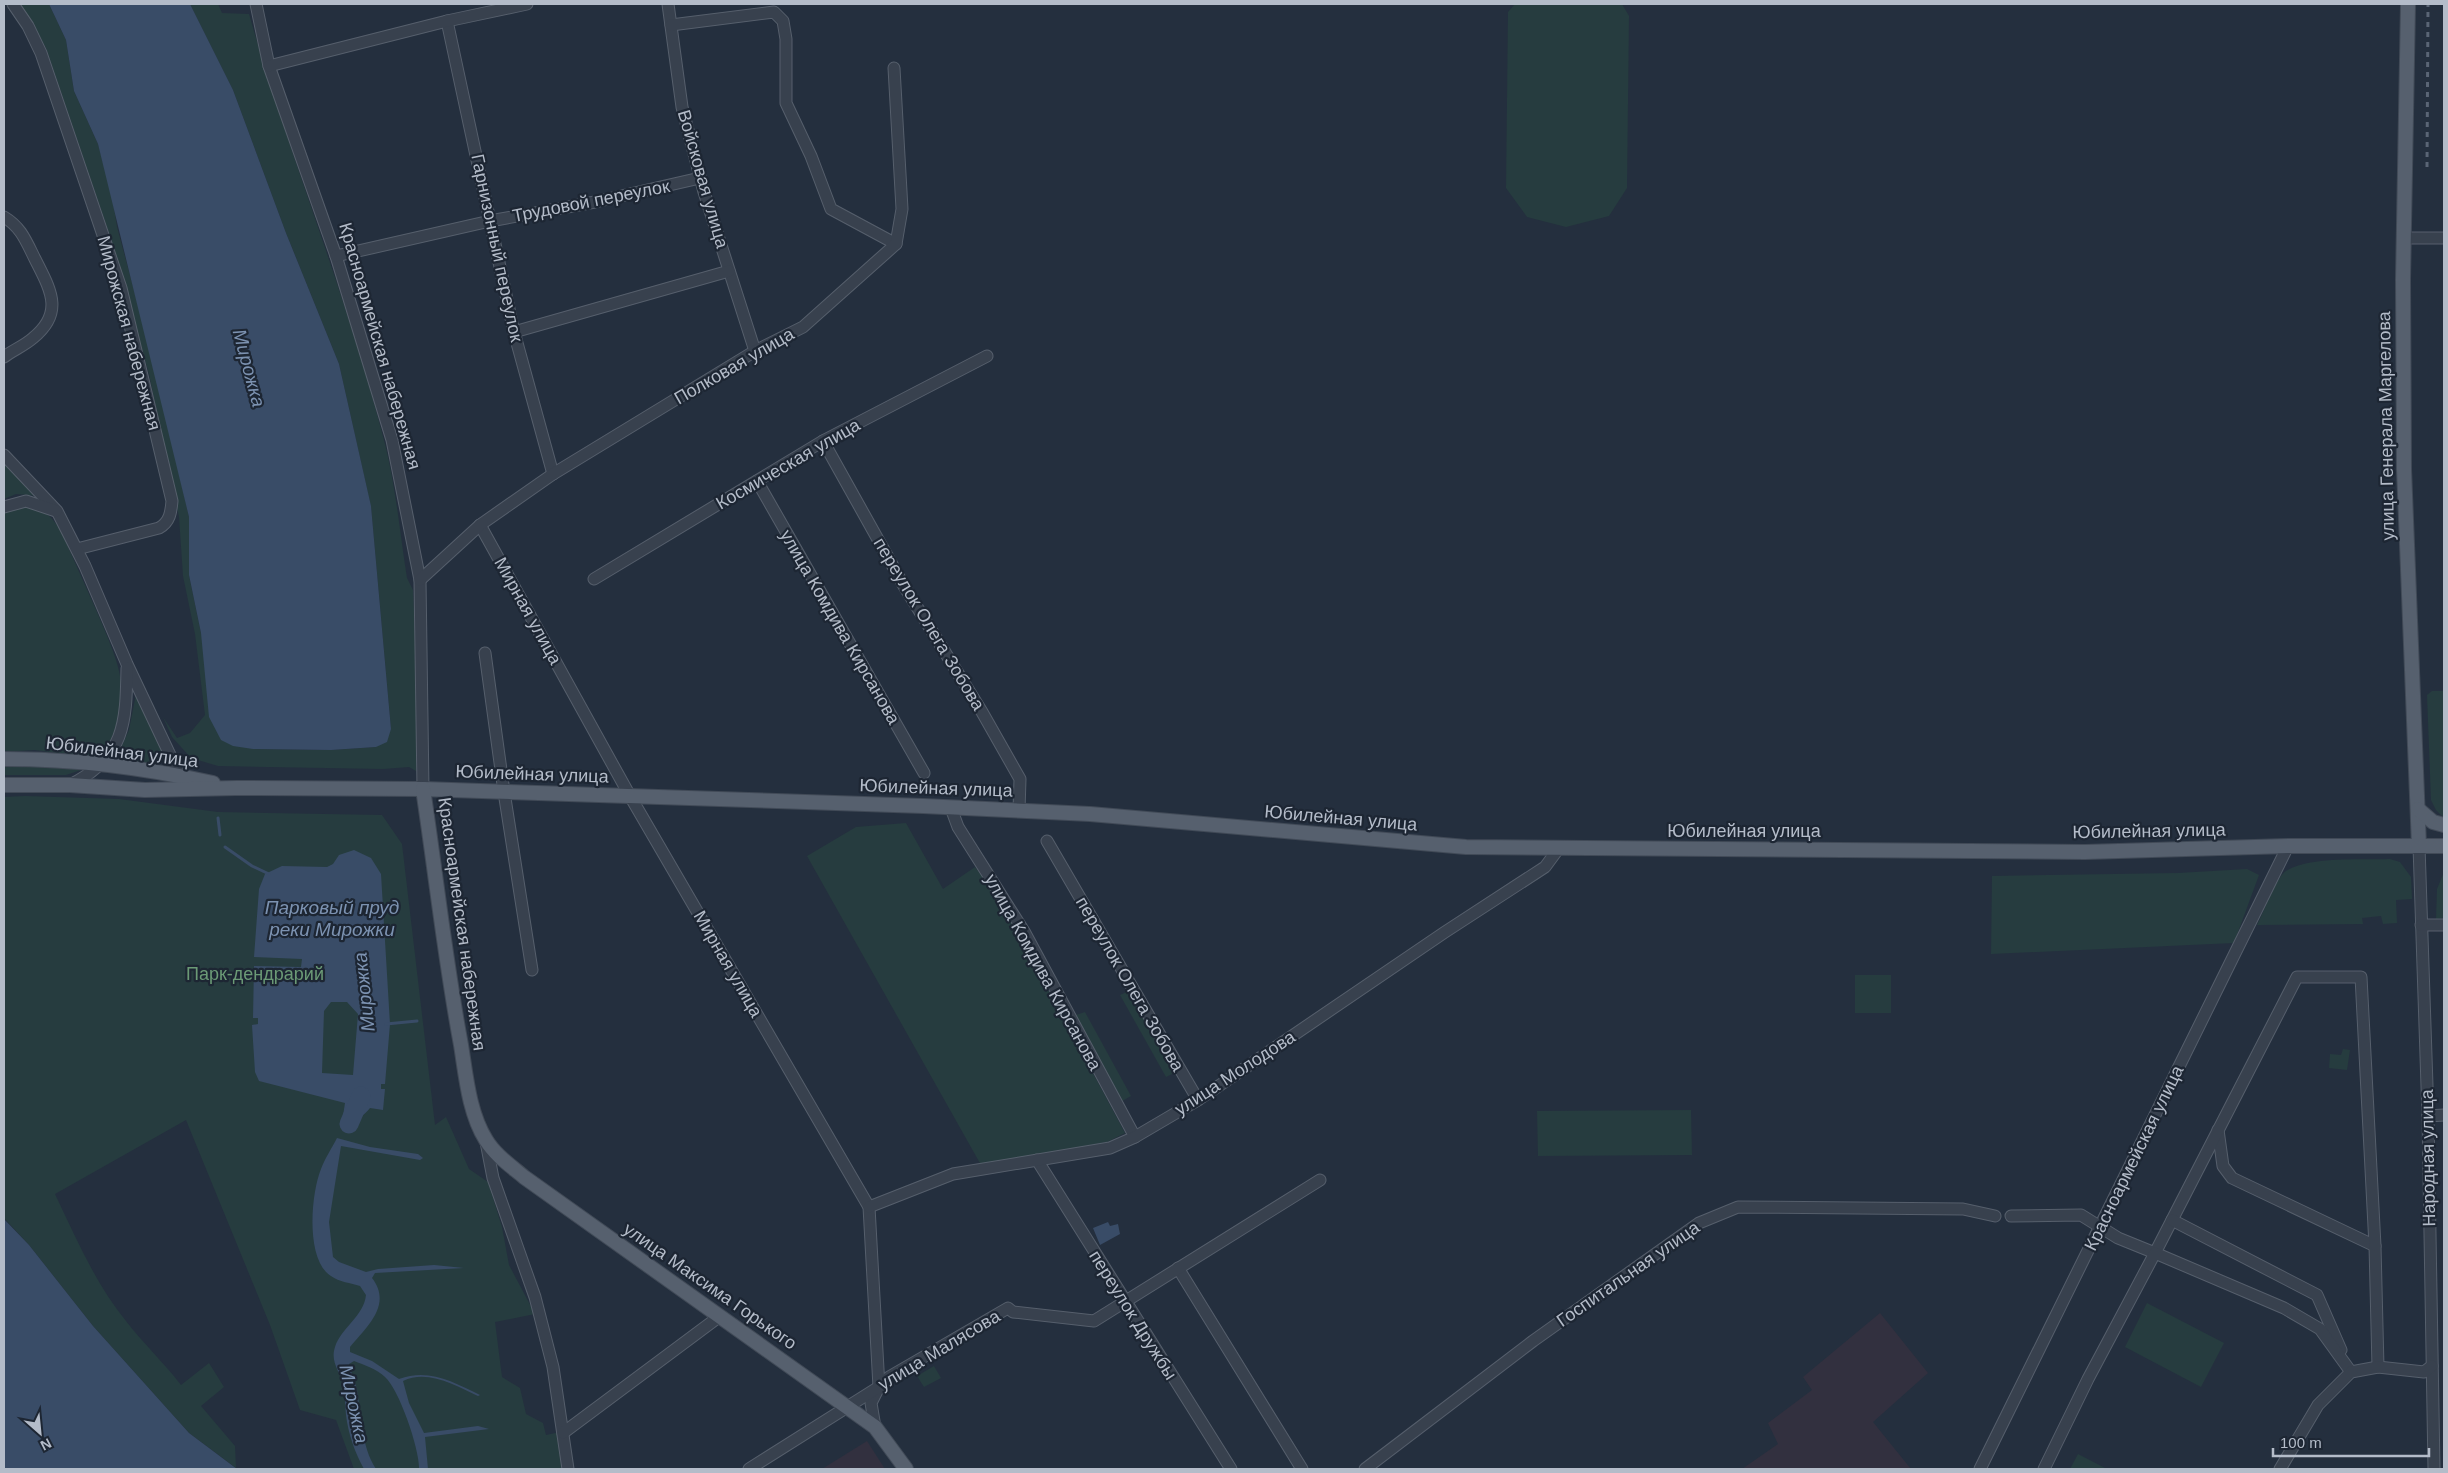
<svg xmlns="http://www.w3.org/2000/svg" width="2448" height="1473" font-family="Helvetica,sans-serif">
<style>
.medical{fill:#32303f}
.green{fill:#263c3f}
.water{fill:#394c67;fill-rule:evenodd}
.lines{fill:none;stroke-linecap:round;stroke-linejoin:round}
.stream{stroke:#394c67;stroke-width:3}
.river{stroke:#394c67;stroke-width:19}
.minor-casing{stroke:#565f6c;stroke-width:13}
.major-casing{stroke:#414a57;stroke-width:16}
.minor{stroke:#38414e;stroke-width:11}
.major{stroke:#56606e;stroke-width:14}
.rail{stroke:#5a6575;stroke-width:3;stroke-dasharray:5 5;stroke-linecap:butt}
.labels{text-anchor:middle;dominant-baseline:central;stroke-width:4.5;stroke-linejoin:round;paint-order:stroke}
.street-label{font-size:18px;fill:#b4bcc9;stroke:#1d2633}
.park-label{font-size:18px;fill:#6b9a76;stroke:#1d2633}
.water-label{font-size:19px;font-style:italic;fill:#7c92b1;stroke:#1d2633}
</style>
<rect width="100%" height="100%" fill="#242f3e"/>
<g class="medical">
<polygon points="1880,1313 1928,1373 1873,1422 1911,1469 1742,1469 1778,1444 1768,1423 1812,1390 1803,1377"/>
<polygon points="867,1441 885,1469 822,1469"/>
</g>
<g class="green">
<path d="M 20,4 L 49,4 L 66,40 L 74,91 L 98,144 L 112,195 L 117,227 L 156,372 L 189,517 L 189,575 L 201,633 L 253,749 L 331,750 L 376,747 L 391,729 L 371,507 L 339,364 L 286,233 L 233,90 L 190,4 L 218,4 L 222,13 L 249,14 C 290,159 348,298 385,444 C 396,488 400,534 407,578 L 413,590 L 420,736 L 416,771 L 409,767 L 383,769 L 218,766 L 191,758 L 172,737 L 163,717 L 177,738 L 190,733 L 205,715 L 195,634 L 183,576 L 179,517 L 149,374 L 110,236 L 46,48 Z"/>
<polygon points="1515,4 1622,4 1629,16 1627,188 1609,216 1566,227 1527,217 1506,188 1508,12"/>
<polygon points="4,460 39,496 16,494 4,499"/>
<path d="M 22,507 C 42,507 51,515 61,531 C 73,558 85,585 97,612 C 122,671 136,699 101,758 L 34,750 L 4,752 L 4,512 Z"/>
<polygon points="2432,691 2444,691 2444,818 2436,810 2431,800 2427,695"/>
<polygon points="136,694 162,750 159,760 148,764 116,759 129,730"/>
<polygon points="28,764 84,769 66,775 4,775 4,765"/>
<path d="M 25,796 L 119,799 L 218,812 L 382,815 L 402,844 L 435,1125 L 446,1117 L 469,1169 L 488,1182 L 502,1227 L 509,1265 L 535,1314 L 495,1322 L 502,1377 L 520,1388 L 526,1414 L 543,1423 L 546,1435 L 560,1432 L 571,1469 L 354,1469 L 336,1420 L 300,1410 L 270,1325 L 186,1120 L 55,1194 C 76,1238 95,1283 126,1321 C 143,1343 164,1363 181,1385 L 209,1363 L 224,1387 L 201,1406 L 235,1446 L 236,1468 L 189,1433 L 93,1326 L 29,1245 L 4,1218 L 4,797 Z"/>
<polygon points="906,823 943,889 975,867 979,872 1013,924 1125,1133 1107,1142 981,1165 807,856 856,827"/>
<path d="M 2390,859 L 2400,862 L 2411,877 L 2412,899 L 2396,900 L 2397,923 L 2383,924 L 2381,916 L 2362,918 L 2363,924 L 2257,925 C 2265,909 2271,890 2281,876 C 2296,855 2365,860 2390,859 Z"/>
<polygon points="2247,869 2259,875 2234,943 1991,954 1992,876 2178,873"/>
<polygon points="2444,872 2444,918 2436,919 2437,889"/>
<rect x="1855" y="975" width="36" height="38"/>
<polygon points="1133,989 1180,1070 1166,1077 1120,995"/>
<polygon points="1085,1012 1131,1096 1117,1104 1070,1017"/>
<polygon points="2343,1049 2350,1050 2347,1070 2329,1068 2330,1054 2341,1055"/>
<polygon points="1691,1110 1692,1155 1538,1156 1537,1111"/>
<polygon points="2147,1303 2224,1343 2201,1387 2125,1347"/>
<polygon points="934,1366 941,1378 924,1387 917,1376"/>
<polygon points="2078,1454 2107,1469 2070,1469"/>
</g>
<g class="water">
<polygon points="49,4 190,4 233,90 286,233 339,364 371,506 391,729 387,742 376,747 331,750 253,749 233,746 221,740 209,717 201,633 189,575 189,517 98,144 74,91 66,40"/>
<path d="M 354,850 L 371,858 L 381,874 L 390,1024 L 385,1084 L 381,1084 L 381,1089 L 385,1089 L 383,1110 L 370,1108 C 361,1119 357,1119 343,1116 L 345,1103 L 259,1081 L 255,1072 L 252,1025 L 258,1024 L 258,1018 L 253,1018 L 254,966 L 301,967 L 302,959 L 254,957 L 259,889 L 265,874 L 282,866 L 327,867 L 333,864 L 339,855 ZM 331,1002 L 347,1002 L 358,1014 L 353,1075 L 322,1073 L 324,1011 Z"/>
<path d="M 337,1138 L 370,1147 L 418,1154 L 423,1158 L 420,1160 L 341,1146 L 329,1222 L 333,1257 L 339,1262 L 366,1272 L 378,1269 L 434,1265 L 464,1268 L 375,1273 L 372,1278 C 393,1305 366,1327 350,1347 L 350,1352 L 372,1361 L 399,1379 C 429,1368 453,1382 480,1395 L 478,1396 C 456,1386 428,1369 403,1381 L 409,1403 L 424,1433 L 478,1426 L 489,1429 L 425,1437 L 428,1469 L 419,1469 C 420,1450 399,1389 385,1377 C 377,1369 364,1365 354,1361 L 349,1364 C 351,1372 355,1381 357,1390 C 362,1417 361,1446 376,1469 L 364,1469 C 355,1453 348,1433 346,1415 C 345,1405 345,1394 343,1384 C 340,1371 330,1362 335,1347 C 341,1328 364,1316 366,1295 L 360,1286 C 351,1283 339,1282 331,1276 C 305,1260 311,1193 321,1169 C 325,1158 332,1148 337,1138 Z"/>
<polygon points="4,1219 29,1245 93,1326 189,1433 237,1469 4,1469"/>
<polygon points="1108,1222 1110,1226 1118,1224 1120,1234 1100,1245 1093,1228"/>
</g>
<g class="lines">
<g class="stream">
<polyline points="218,818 220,835"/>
<polyline points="225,847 252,866 269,874"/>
<polyline points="386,1024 417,1021"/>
</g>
<polyline class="river" points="349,1124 361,1096"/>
<g class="minor-casing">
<g id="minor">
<path d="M 13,4 L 28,26 L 41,53 L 121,288 L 172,501 C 171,512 170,522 159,528 L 77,549"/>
<polyline points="256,4 269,66 336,256 392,440 420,580 423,789"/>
<polyline points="668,4 682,107 704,192 755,351"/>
<polyline points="447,21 514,332 553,474"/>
<polyline points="671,25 774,12 783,21 786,39 786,103 811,156 831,209 896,244"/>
<polyline points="269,66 447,21 527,4"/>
<path d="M 4,217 C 21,227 26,241 35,259 C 50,289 65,312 33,338 C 24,346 13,350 4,357"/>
<polyline points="2403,238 2444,238"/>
<polyline points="336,256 490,221 595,202 700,178"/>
<polyline points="514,332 729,271"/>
<polyline points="823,441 904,586 982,712 1020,779 1019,810"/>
<polyline points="4,455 57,511 85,566 127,664 180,776"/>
<polyline points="757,481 924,773"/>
<polyline points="4,507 26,501 56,511"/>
<polyline points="480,525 630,796 869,1207 879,1387 871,1403 875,1427"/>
<polyline points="594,579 823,441 987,356"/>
<polyline points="420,580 480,525 553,474 755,351 803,327 896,244 902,209 894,68"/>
<polyline points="485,653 504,792 532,970"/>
<path d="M 70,785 C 125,757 126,724 127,668"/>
<polyline points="951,808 958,827 1025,933 1135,1137"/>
<polyline points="1047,841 1198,1100"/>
<polyline points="2419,846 2428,1116 2434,1469"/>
<polyline points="2421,925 2444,925"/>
<polyline points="2428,1116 2444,1115"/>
<polyline points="2218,1130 2223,1166 2232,1178 2375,1246"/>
<polyline points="486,1142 493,1178 535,1297 553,1367 568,1469"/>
<polyline points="1037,1160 1231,1469"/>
<polyline points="869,1207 953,1174 1110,1148 1135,1137 1198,1100 1445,932 1545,867 1559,848"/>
<polyline points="2011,1216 2081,1215 2118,1238 2155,1253 2297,977 2361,977 2375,1246 2378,1367"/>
<polyline points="2172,1220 2317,1295 2341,1350"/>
<polyline points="1178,1268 1302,1469"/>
<polyline points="563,1433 720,1316"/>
<polyline points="749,1469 879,1387 889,1377 1008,1308 1013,1312 1094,1321 1320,1180"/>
<polyline points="1365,1469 1533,1341 1699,1223 1738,1207 1963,1209 1995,1216"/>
<polyline points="1980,1469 2288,846"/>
<polyline points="2044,1469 2088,1379 2155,1253 2284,1308 2320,1329 2351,1372"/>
<polyline points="2280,1469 2318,1405 2351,1372 2378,1367 2424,1372 2432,1366"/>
</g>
</g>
<g class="major-casing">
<g id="major">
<polyline points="2408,4 2403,280 2404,469 2419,846"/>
<path d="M 4,759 C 72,759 147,768 213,783"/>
<polyline points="4,785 70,785 145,790 236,788 423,789 923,806 1090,814 1466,847 2085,852 2288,846 2444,846"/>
<path d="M 423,789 C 436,875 445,960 461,1045 C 466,1076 469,1113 486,1140 C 495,1155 511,1166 524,1177 L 875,1427 L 906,1469"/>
<polyline points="2418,809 2433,822 2444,825"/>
</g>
</g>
<use href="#minor" class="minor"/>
<use href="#major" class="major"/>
<polyline class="rail" points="2427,167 2428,4"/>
</g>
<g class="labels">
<g class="street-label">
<text transform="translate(703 179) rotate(74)">Войсковая улица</text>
<text transform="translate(591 201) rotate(-11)">Трудовой переулок</text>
<text transform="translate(497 248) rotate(78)">Гарнизонный переулок</text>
<text transform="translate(129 333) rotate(75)">Мирожская набережная</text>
<text transform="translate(380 346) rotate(74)">Красноармейская набережная</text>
<text transform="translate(734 366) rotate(-30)">Полковая улица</text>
<text transform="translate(2386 426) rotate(-91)">улица Генерала Маргелова</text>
<text transform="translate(788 464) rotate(-30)">Космическая улица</text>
<text transform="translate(528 611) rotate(61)">Мирная улица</text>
<text transform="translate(929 624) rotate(59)">переулок Олега Зобова</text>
<text transform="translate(840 627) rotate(60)">улица Комдива Кирсанова</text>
<text transform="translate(122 752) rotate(7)">Юбилейная улица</text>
<text transform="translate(532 774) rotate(2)">Юбилейная улица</text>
<text transform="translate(936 788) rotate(2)">Юбилейная улица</text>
<text transform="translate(1341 818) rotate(5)">Юбилейная улица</text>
<text x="1744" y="831">Юбилейная улица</text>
<text transform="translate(2149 831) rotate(-1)">Юбилейная улица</text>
<text transform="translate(462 924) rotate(82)">Красноармейская набережная</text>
<text transform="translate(728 964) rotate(60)">Мирная улица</text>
<text transform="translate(1043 972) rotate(61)">улица Комдива Кирсанова</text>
<text transform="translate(1130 984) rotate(60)">переулок Олега Зобова</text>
<text transform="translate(1235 1073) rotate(-33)">улица Молодова</text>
<text transform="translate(2134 1158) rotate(-64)">Красноармейская улица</text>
<text transform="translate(2428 1158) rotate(-91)">Народная улица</text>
<text transform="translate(1628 1274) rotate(-35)">Госпитальная улица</text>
<text transform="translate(710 1286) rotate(35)">улица Максима Горького</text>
<text transform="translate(1133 1315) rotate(58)">переулок Дружбы</text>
<text transform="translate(939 1350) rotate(-31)">улица Малясова</text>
</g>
<g class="park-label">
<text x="255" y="974">Парк-дендрарий</text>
</g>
<g class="water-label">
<text transform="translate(249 368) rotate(75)">Мирожка</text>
<text x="332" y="907">Парковый пруд<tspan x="332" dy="22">реки Мирожки</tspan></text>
<text transform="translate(364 992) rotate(-96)">Мирожка</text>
<text transform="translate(354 1404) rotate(78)">Мирожка</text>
</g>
</g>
<rect width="2448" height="1473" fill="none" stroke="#b4bcc9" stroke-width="10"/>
<g transform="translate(40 1433) rotate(153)" stroke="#1d2633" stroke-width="4" paint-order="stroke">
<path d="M0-4L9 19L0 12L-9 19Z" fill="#b4bcc9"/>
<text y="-8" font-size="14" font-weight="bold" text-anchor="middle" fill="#b4bcc9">N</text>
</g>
<path d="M2273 1448v8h156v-8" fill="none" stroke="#b4bcc9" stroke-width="2.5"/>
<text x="2280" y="1448" font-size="15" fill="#b4bcc9" stroke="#1d2633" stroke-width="4" paint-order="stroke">100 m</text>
</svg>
